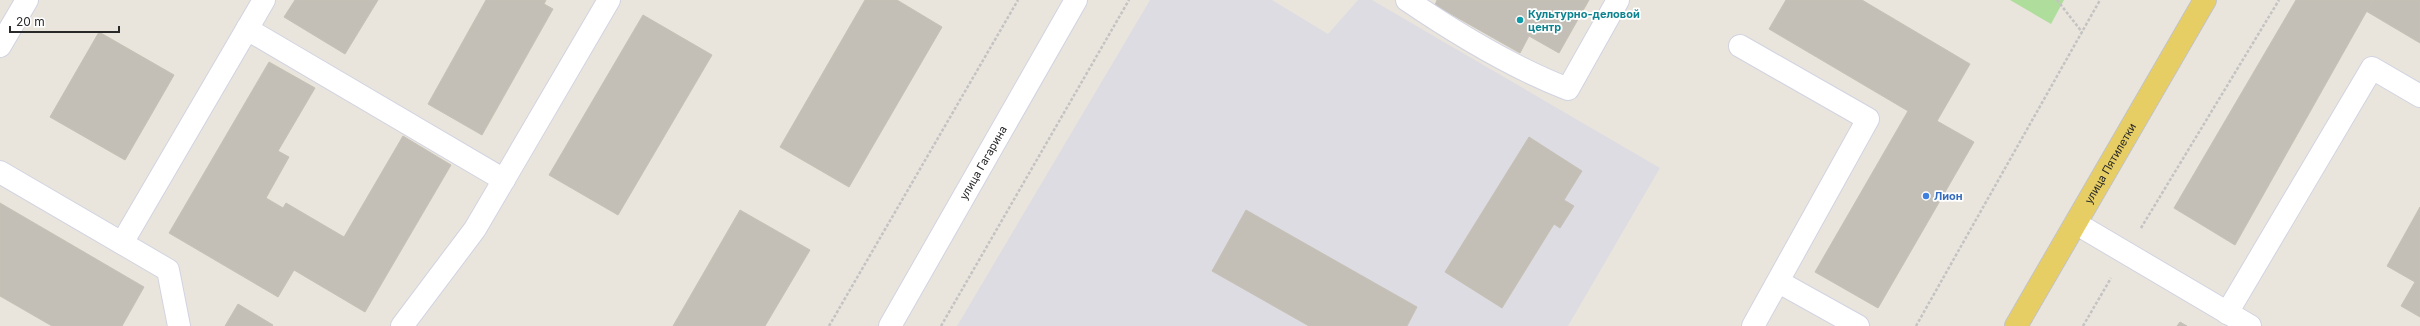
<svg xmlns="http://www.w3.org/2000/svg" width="2420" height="326" font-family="Inter,sans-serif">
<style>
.industrial{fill:#dedce3}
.green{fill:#afde9c}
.building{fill:#c3bfb7;stroke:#c6c1b6}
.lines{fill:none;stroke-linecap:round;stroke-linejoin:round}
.minor-casing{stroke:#d1d3e1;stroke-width:24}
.major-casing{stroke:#c3c3c3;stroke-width:24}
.path{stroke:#c3c3c3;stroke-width:2.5;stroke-dasharray:3 2;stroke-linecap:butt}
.minor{stroke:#fff;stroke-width:22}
.major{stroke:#e7ce64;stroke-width:22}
.culture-dot{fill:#0f9aa8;stroke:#fff;stroke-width:1.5}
.shop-dot{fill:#3f7fe0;stroke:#fff;stroke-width:1.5}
.labels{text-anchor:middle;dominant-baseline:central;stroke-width:3.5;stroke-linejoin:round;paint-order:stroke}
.culture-label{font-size:11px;font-weight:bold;fill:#0d838f;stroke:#fff;text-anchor:start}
.street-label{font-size:11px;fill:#292929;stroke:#fff}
.shop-label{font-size:11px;font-weight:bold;fill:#366cbe;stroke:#fff;text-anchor:start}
</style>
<rect width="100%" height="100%" fill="#eae5dc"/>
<polygon class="industrial" points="1150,0 1272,0 1328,34 1358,0 1372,0 1660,168 1568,326 957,326"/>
<polygon class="green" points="2010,0 2064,0 2051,24"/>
<g class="building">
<polygon points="295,0 378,0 345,54 284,17"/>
<polygon points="486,0 546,0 544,4 553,9 482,135 428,104"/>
<polygon points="865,0 897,0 942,27 849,187 780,147"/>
<polygon points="1437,0 1589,0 1559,53 1529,36 1520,53 1435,5"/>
<polygon points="1786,0 1862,0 1970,64 1937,121 1974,142 1878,308 1815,272 1908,111 1769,29"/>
<polygon points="2296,0 2373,0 2235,245 2174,208"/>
<polygon points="2373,0 2420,0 2420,43 2366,11"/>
<polygon points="643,15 712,55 618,215 549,175"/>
<polygon points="99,32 174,75 125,160 50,117"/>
<polygon points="269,62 315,88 278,151 289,157 266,198 283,208 286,203 344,237 403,136 451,165 365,312 294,270 278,297 169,233"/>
<polygon points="1529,137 1582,171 1564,200 1574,206 1560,228 1554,224 1502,308 1445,272"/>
<polygon points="0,203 144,287 122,326 52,326 0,296"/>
<polygon points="2420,207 2420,317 2401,306 2415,282 2387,266"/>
<polygon points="740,210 810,250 765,326 673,326"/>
<polygon points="1246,210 1417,307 1407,326 1309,326 1212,271"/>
<polygon points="238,304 273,325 272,326 225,326"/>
<polygon points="2180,322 2187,326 2177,326"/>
</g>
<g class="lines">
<g class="minor-casing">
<g id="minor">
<path d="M 1407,0 C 1457,34 1511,67 1568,89 L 1618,0"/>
<polyline points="247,29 504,180"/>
<polyline points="0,46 27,0"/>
<polyline points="1740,46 1868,119 1753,326"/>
<polyline points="0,172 168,270 179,326"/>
<polyline points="2077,224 2250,326"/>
<polyline points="122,243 264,0"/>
<polyline points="1779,282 1858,326"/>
<polyline points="2227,313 2372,68 2420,96"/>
<polyline points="402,326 475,229 609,0"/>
<path id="s1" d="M 890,326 L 1076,0"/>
</g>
</g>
<g class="major-casing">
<g id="major">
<path id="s2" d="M 2016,326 L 2205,0"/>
</g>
</g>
<g class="path">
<polyline points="2057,0 2082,32"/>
<polyline points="2141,228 2279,0"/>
<polyline points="829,326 1018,0"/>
<polyline points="941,326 1129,0"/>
<polyline points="1916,326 2100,0"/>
<polyline points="2083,326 2111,278"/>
</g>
<use href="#minor" class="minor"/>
<use href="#major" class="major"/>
</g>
<circle class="culture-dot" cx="1520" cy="20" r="4"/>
<circle class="shop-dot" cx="1926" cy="196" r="4"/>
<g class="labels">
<g class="culture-label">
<text x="1528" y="14">Культурно-деловой<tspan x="1528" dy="13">центр</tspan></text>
</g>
<g class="street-label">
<text stroke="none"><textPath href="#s1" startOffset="188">улица Гагарина</textPath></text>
<text stroke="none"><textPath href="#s2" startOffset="188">улица Пятилетки</textPath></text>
</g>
<g class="shop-label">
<text x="1934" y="196">Лион</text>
</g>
</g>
<path d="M10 26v6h109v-6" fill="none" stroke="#292929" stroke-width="2"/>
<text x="16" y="26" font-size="12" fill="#292929" stroke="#ffffff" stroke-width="3" paint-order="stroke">20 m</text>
</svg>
